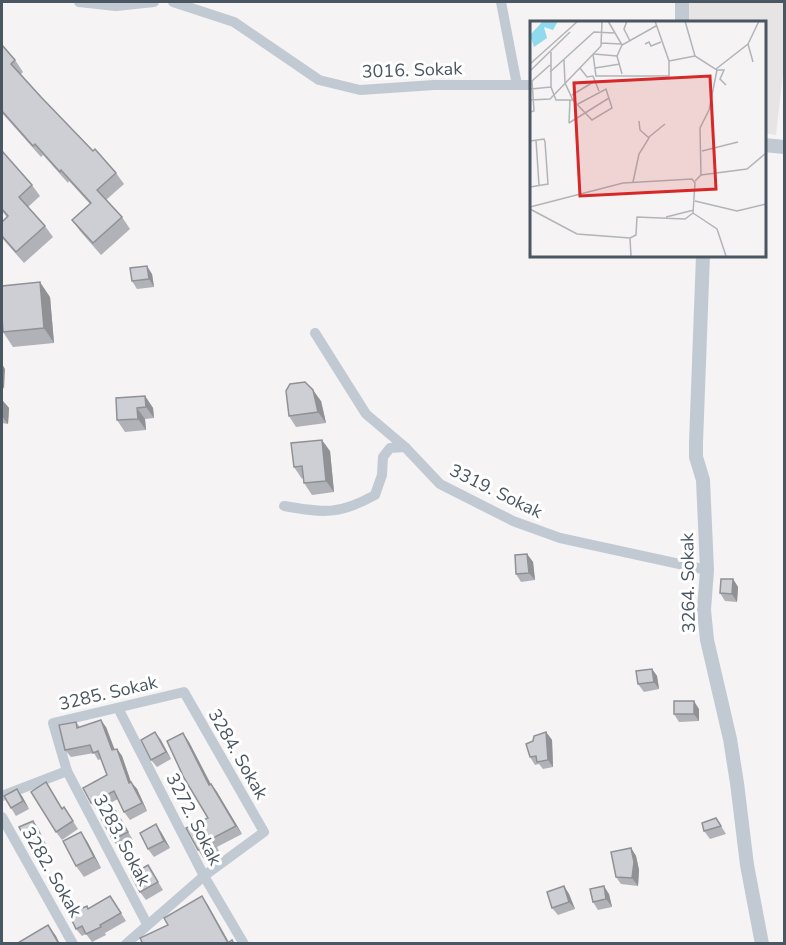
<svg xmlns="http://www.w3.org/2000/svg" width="786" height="945" font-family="'Nunito Sans',sans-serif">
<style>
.education{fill:#e6e4e5}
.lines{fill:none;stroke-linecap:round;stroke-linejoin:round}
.minor{stroke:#c1cad2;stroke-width:10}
.tertiary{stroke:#c1cad2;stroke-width:14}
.wall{fill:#b0b2b7}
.shaded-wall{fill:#909195}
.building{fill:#cdcfd5;stroke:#909195;stroke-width:1.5}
.labels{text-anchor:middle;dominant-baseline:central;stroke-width:6;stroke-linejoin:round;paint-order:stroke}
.street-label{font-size:18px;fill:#4a5661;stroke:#fff}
.inset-road{fill:none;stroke:#b1b4b9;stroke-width:1.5}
.view{fill:#d62828;fill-opacity:0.15;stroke:#d62828;stroke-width:3}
.inset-edge{fill:none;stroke:#4a5661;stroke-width:3}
</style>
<rect width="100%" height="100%" fill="#f5f3f3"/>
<polygon class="education" points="688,2 784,2 784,64 776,135 764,133 764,22 687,22"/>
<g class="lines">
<g class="minor">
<polyline points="79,2 116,6 154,2"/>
<polyline points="173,2 234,22 319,80 360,90 434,85 531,85"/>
<polyline points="501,2 517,85"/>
<polyline points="315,333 366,414 405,447"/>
<path d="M 284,506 C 324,513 339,515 375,495 L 382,475 L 383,457 L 390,448 L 405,447 L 440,484 L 513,521 L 560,538 L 707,570"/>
<polyline points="118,708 204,876 244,944"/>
<polyline points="2,796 67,771"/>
<polyline points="2,817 73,944"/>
<polyline points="126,944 204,876 264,832 184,692 53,723 67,771 147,924"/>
</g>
<g class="tertiary">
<polyline points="682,22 682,2"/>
<polyline points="764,145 784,147"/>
<polyline points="703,255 696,443 696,457 703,480 707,570 704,610 707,640 730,739 737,783 747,865 762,944"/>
</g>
</g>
<g class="wall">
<polygon points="2,45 15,60 23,72 21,74 41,97 93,151 116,173 124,184 106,200 122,217 130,229 101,255 80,231 72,220 90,204 69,181 68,183 43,155 41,157 2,113"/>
<polygon points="2,151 32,185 40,196 28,207 45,226 53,237 24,263 2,238 2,222 7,217 2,211"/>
<polygon points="152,274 154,287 137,289 132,281"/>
<polygon points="50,297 54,343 13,347 3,332"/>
<polygon points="145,396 153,408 154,418 145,419 146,430 125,432 117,420"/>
<polygon points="2,400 3,401 9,408 8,424 2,423"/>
<polygon points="321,401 326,423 296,427 289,416"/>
<polygon points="330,451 334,492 312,495 304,483 303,478 302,479 294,467"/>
<polygon points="527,554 533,562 535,580 521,582 516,574"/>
<polygon points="733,579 738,587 737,602 725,601 720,593"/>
<polygon points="652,669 657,676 659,689 644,692 638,684"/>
<polygon points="699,709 699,721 679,722 674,714"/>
<polygon points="76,722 80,727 106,727 114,750 117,749 122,756 131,782 137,789 147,811 130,820 124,812 118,799 97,810 91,803 107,775 101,759 98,760 94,753 71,757 65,750"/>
<polygon points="155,732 171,759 157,767 151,760"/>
<polygon points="546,732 552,740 553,767 543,769 539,764 535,765 530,757 533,741"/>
<polygon points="183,733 189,742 211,784 217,792 242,834 217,847 219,851 204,859 198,850 208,818"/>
<polygon points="51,790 62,809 64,807 78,829 62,840 56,832"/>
<polygon points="22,796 29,809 16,816 11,808"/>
<polygon points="115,810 133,840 118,847 113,840"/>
<polygon points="721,826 726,834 710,839 704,831"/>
<polygon points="38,828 48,849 35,857 30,849"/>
<polygon points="81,832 88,843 101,868 84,877 76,866"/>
<polygon points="161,832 170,848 154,857 148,849"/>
<polygon points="631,848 636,856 639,870 638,886 621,884 616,877"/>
<polygon points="148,865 163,890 146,900 140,892"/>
<polygon points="564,886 569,894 575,909 558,915 552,908"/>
<polygon points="609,894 612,907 598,910 593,902"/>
<polygon points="110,896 126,921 105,933 106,935 92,942 86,934 82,936 76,929 87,906 89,909"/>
</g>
<g class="shaded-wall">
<polygon points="147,266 152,274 154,287 149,279"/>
<polygon points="40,282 50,297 54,343 44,328"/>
<polygon points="2,364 5,369 4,389 2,385"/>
<polygon points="313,390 321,401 326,423 318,412"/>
<polygon points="145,396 153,408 154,418 146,407"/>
<polygon points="3,401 9,408 8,424 2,416"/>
<polygon points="137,408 145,419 146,430 138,419"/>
<polygon points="322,440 330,451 334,492 326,481"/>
<polygon points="527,554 533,562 535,580 529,573"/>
<polygon points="733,579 738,587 737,602 732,594"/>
<polygon points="652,669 657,676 659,689 654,682"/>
<polygon points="694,701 699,709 699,721 694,714"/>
<polygon points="101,720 106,727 118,758 112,750"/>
<polygon points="155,732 161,740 171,759 166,752"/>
<polygon points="546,732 552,740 553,767 548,760"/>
<polygon points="183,733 189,742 215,793 209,785"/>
<polygon points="117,749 122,756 134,791 129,783"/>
<polygon points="131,782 137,789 147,811 142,803"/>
<polygon points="211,784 217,792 242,834 236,826"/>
<polygon points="17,789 22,796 29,809 23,801"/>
<polygon points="33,821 38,828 48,849 43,841"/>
<polygon points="156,824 161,832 170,848 164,841"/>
<polygon points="81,832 88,843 101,868 94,857"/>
<polygon points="631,848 636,856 639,870 638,886 632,878"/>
<polygon points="564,886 569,894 575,909 569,902"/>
<polygon points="604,886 609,894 612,907 606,899"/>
<polygon points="202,896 208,905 230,944 229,944"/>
<polygon points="48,925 56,936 60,944 59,944"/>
</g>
<g class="building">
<polygon points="2,45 15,60 11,64 41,97 93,151 95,149 116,173 97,190 122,217 93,243 72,220 91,203 61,170 60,172 35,144 33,146 2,111"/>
<polygon points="2,151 32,185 19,197 45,226 16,252 2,236 2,222 8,216 2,209"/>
<polygon points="147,266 149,279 132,281 130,268"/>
<polygon points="40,282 44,328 3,332 2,318 2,286"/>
<polygon points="305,382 313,390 318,412 289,416 286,391 290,384"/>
<polygon points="145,396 146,407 137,408 138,419 117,420 116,398"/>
<polygon points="322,440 326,481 304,483 302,466 294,467 291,443"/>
<polygon points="527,554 529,573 516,574 515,555"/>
<polygon points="721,579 733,579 732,594 720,593"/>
<polygon points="652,669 654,682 638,684 636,671"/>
<rect x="674" y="701" width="20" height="13"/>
<polygon points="101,720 112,750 117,749 129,783 131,782 142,803 124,812 114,791 91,803 83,788 107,775 98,751 93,753 90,745 65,750 59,725 76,722 77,728"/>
<polygon points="155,732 166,752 151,760 141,740"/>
<polygon points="546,732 548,760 537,762 536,756 530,757 526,744 533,741 534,736"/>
<polygon points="183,733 209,785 211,784 236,826 211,839 213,843 198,850 186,828 208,818 184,778 167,741"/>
<polygon points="46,782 62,809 64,807 73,821 56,832 31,792"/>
<polygon points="17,789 23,801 11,808 4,796"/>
<polygon points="115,810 128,832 113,840 101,818"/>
<polygon points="716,818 721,826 704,831 702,823"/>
<polygon points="33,821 43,841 30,849 19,827"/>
<polygon points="156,824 164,841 148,849 140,833"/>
<polygon points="81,832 94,857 76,866 63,841"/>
<polygon points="631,848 634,862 632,878 616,877 611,852"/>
<polygon points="148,865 158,882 140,892 131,875"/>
<polygon points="564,886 569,902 552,908 547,892"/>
<polygon points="604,886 606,899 593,902 590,889"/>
<polygon points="110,896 121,913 100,925 101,927 86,934 82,926 76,929 69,914 87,906 88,909"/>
<polygon points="202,896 228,943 232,940 234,944 143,944 140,938 168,925 164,918"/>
<polygon points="48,925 59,944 16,944"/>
</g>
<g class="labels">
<g class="street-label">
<text transform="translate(412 70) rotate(-2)">3016. Sokak</text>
<text transform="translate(496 491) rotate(26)">3319. Sokak</text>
<text transform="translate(688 583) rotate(-91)">3264. Sokak</text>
<text transform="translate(108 693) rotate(-13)">3285. Sokak</text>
<text transform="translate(238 754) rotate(60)">3284. Sokak</text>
<text transform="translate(194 819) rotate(63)">3272. Sokak</text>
<text transform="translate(122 840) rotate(62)">3283. Sokak</text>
<text transform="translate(52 872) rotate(60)">3282. Sokak</text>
</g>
</g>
<g transform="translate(530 21)">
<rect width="236" height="236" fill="#f5f3f3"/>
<path d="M 13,0 L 28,0 L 23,9 L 14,6 L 17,17 L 4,26 L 0,14 Z" fill="#90daee"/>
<path class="inset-road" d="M 78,0 L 92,24M 97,0 L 94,8 L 100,20M 155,0 L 165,35 L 187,49 L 179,89 L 170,107 L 171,154M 71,22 L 91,23M 115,23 L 119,21 L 121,25 L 131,21M 218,23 L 223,41M 21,31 L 21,66 L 26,79 L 43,79M 63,33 L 66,55 L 139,55 L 139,40 L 125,0M 64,33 L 87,35M 87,35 L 92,24 L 126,5M 87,35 L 92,53M 34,39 L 35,62 L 43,79 L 62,99 L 82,87 L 76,68 L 48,83M 139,40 L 165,35M 0,43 L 48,0M 50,47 L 57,56 L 63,55 L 69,70M 65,47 L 90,43M 186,48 L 218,23 L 229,0M 187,49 L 194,49 L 190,58 L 196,64M 0,50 L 40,11M 20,51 L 64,11 L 84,12M 1,68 L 21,66M 42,74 L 65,60M 0,79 L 20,78 L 71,25 L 72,0M 0,91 L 4,90 L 2,60 L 20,44M 39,102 L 79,77M 39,102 L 40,79M 119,116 L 135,103M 6,119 L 9,164M 0,120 L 14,118 L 15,121 L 18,163 L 0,166M 172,130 L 208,121M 165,160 L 171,154 L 217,148 L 236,132M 103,161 L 109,133 L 119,117 L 110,109 L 109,100M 165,180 L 207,190 L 236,183M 0,186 L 93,162 L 162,158 L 165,162 L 163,192M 0,188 L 47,213 L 100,217M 163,192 L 187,208 L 196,235M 136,196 L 164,189M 100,217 L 106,214 L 107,196 L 155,198 L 163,192M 100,217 L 101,235"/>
<path class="view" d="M 180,55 L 186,168 L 50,175 L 44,62 Z"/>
<rect width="236" height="236" class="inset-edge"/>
</g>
<rect width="786" height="945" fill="none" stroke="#4a5661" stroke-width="6"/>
</svg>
